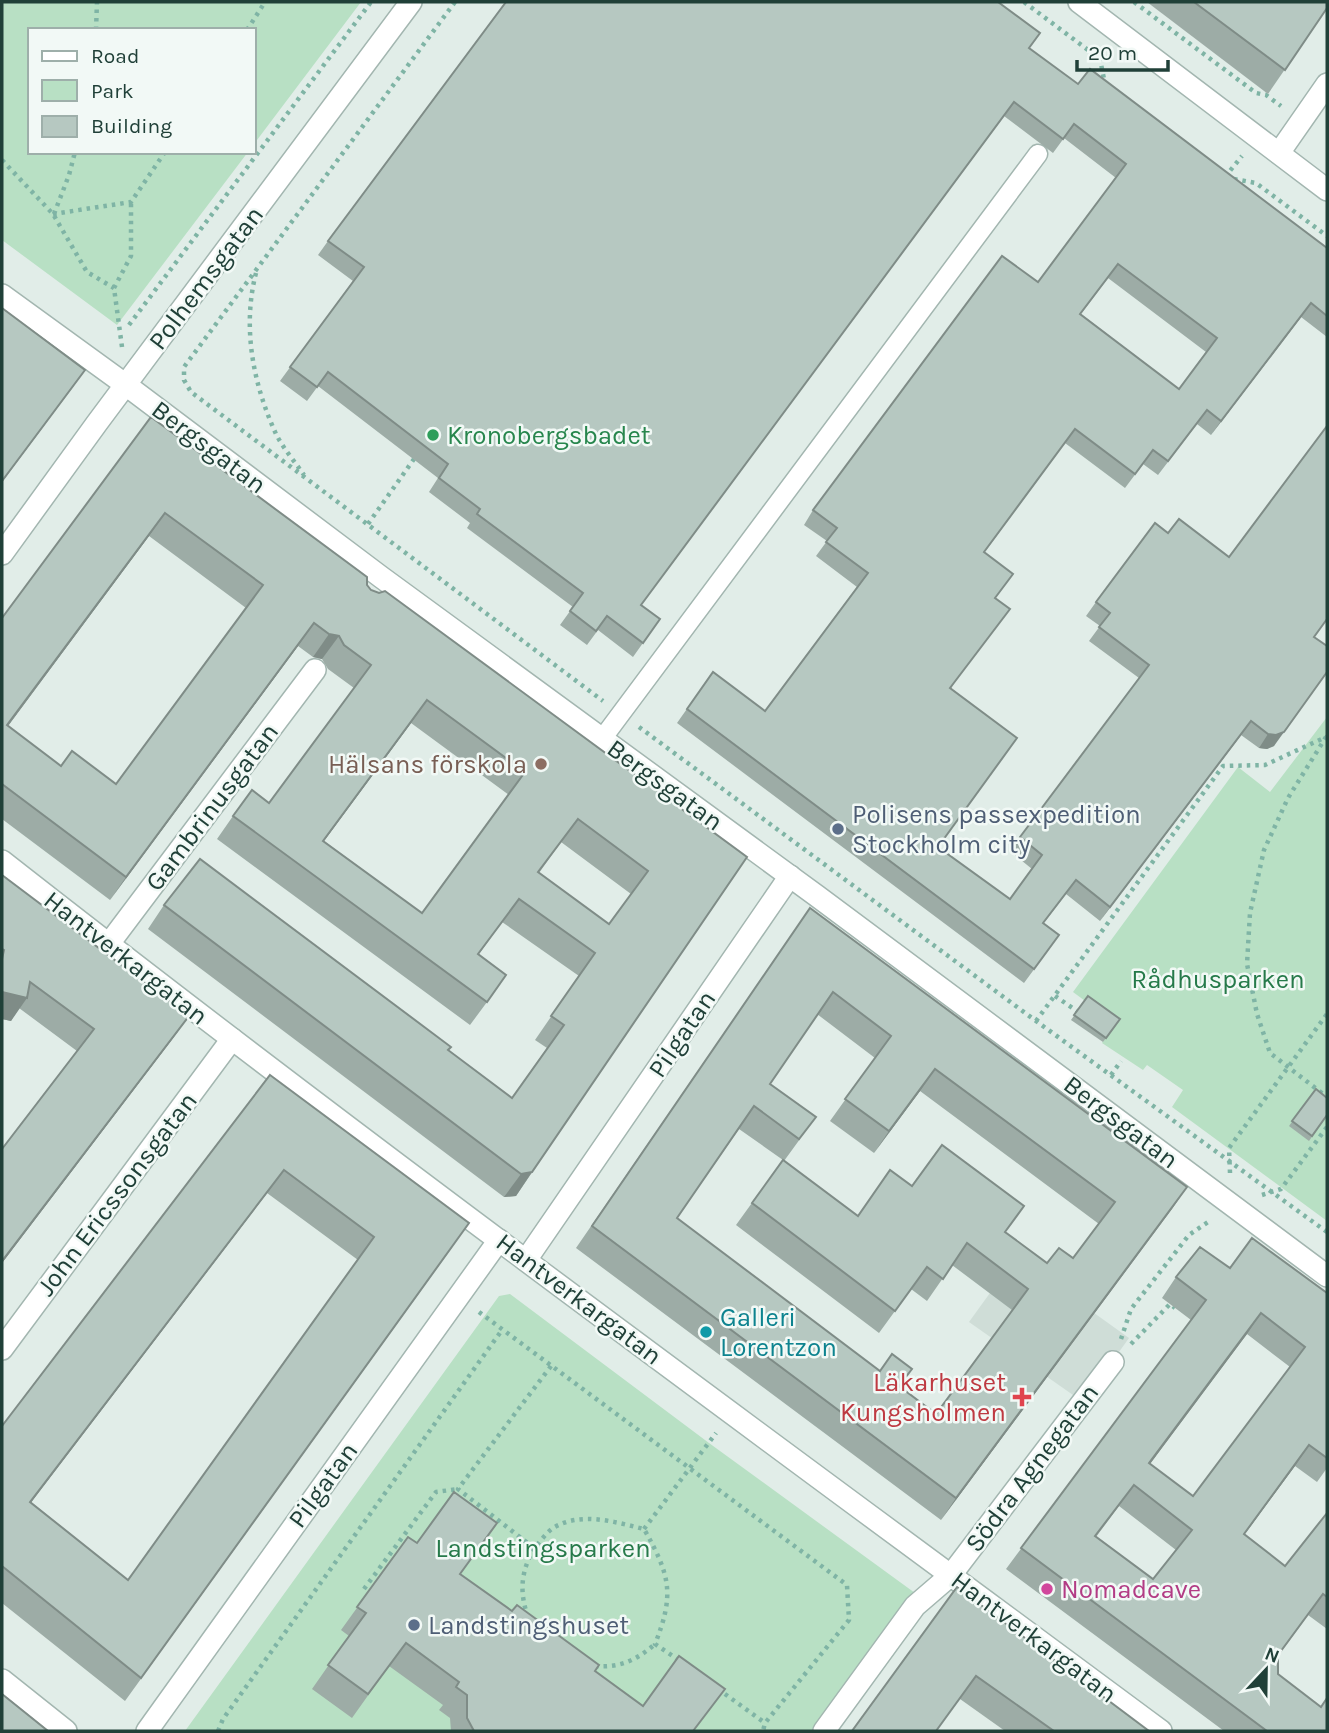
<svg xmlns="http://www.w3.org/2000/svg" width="1329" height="1733" font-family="Karla,sans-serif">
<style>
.built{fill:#cfddd7}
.green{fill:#b8e0c4}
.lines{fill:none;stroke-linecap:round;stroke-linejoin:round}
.service-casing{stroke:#a3b6b0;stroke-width:21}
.minor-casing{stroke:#a3b6b0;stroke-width:24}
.path{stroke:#7fb4a5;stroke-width:4.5;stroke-dasharray:3.5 5;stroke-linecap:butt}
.service{stroke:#fff;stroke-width:18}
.minor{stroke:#fff;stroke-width:21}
.wall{fill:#9daca6;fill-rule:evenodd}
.shaded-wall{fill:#7f8c87}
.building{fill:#b6c8c1;stroke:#7f8c87;stroke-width:2;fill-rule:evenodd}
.leisure-dot{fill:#2e9e5b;stroke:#f2f9f6;stroke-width:2.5}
.education-dot{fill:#8d6e63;stroke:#f2f9f6;stroke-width:2.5}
.service-dot{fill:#5c6f8a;stroke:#f2f9f6;stroke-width:2.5}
.culture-dot{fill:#0f9aa8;stroke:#f2f9f6;stroke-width:2.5}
.health-dot{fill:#e0444e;stroke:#f2f9f6;stroke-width:2.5}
.hotel-dot{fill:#d1479c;stroke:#f2f9f6;stroke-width:2.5}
.labels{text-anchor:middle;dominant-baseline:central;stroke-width:5;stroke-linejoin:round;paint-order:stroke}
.street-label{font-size:26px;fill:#204038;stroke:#f2f9f6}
.leisure-label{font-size:26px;fill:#27864d;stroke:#f2f9f6;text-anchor:start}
.education-label{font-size:26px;fill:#785e54;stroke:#f2f9f6;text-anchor:end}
.service-label{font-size:26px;fill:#4e5e75;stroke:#f2f9f6;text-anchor:start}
.park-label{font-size:26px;fill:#267a4a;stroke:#f2f9f6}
.culture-label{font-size:26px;fill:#0d838f;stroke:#f2f9f6;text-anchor:start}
.health-label{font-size:26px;fill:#be3a42;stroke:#f2f9f6;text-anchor:end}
.hotel-label{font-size:26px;fill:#b23c85;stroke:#f2f9f6;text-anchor:start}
</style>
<rect width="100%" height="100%" fill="#e1ede8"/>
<polygon class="built" points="1016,1257 1129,1338 1083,1402 969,1322"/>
<g class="green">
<polygon points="2,2 361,2 254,144 254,30 30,30 30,152 248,152 117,325 2,240"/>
<polygon points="1327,717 1327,1221 1172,1107 1183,1090 1147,1065 1143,1070 1102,1043 1116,1024 1073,992 1238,767 1270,792"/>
<polygon points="510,1294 709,1443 915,1593 813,1731 185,1731 499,1296"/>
</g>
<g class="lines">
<g class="service-casing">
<polyline id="service" points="602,739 1038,154"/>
</g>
<g class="minor-casing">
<g id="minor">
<polyline points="1079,2 1327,190"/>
<polyline points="1279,153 1327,84"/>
<polyline points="2,295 126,385 381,577 817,896 1327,1276"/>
<polyline points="2,554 97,423 411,2"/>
<path d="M 2,861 C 382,1159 773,1443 1161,1731"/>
<polyline points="108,945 315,670"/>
<polyline points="526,1260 790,876"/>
<polyline points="2,1349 232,1039"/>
<polyline points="2,1680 66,1731"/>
<polyline points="147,1731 499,1240"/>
<polyline points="824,1731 915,1606 951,1575 1113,1362"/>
</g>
</g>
<g class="path">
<polyline points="455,2 184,367 184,380 191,392 603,701"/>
<polyline points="1024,2 1100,59 1105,84"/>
<polyline points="1134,2 1256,93 1266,95 1281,106"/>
<polyline points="96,30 97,2"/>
<polyline points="247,30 265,2"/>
<polyline points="2,160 53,214 87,272 114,288"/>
<polyline points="1225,177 1242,156"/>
<polyline points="1234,179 1256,183 1327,236"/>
<polyline points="53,214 131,202 165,152"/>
<polyline points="54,214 69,175 75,152"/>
<path d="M 256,273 C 242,327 253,384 276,434 C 283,448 295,462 304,475"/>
<polyline points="129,325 371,2"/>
<polyline points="122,347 114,288 131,256 131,202"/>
<polyline points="368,524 414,459"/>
<polyline points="639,727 1036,1021 1327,1232"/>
<polyline points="1055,996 1077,1011"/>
<polyline points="1036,1021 1223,766 1265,765 1326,737 1288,798 1264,850 1250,913 1247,964 1257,1014 1270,1053 1327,1097"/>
<polyline points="1111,1075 1121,1061"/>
<polyline points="1230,1173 1229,1148 1327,1014"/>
<polyline points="1262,1195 1281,1189 1327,1127"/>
<polyline points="479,1312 847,1585 849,1620 765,1723 763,1731"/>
<polyline points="1121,1339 1131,1309 1189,1235 1211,1220"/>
<polyline points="1131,1344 1170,1304 1175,1308"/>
<path d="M 551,1366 L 458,1489 L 534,1548 C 540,1542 546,1533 553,1528 C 581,1511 615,1522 644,1529 C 670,1575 675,1594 655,1644 L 680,1661"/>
<polyline points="644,1529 716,1433"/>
<polyline points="364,1589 436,1492 458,1489"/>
<path d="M 528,1617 C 519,1591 521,1572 534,1548"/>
<path d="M 595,1666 C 620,1668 637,1660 655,1644"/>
<polyline points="718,1689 765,1723"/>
<polyline points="218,1731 223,1719 502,1330"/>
</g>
<use href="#service" class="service"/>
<use href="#minor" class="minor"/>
</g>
<g class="wall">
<polygon points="1147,2 1327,2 1327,8 1268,94"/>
<path d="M 1029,48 L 1078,84 L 1327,248 L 1327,337 L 1301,317 L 1211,435 L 1197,424 L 1158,475 L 1143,464 L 1125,488 L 1065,443 L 984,553 L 995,598 L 951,689 L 938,847 L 1010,899 L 1032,869 L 1010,851 L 1139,678 L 1089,641 L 1100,626 L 1086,616 L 1096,602 L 1314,637 L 1274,746 L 1267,749 L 1259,748 L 1241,735 L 1100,921 L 1066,894 L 1043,924 L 1049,949 L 1024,983 L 677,723 L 713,672 L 765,711 L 857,587 L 816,556 L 827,541 L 804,525 L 813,510 L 1038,282 L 1116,178 L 1064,138 L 1053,153 L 1004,116 L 641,605 L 660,619 L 633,657 L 598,630 L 587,645 L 560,625 L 573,607 L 467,528 L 470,523 L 429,492 L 438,478 L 318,386 L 307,401 L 280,381 L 353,281 L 318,255 L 328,241 ZM 1108,278 L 1206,352 L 1179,389 L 1081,314 Z"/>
<path d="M 151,417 L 367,585 L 371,590 L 747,857 L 516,1196 L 504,1197 L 148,929 L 164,905 L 448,1050 L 512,1098 L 547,1048 L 535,1040 L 579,976 L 502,922 L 479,954 L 490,998 L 470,1025 L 217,839 L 233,816 L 269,803 L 354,688 L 328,669 L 322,659 L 313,657 L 298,646 L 110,900 L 2,819 L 2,618 ZM 149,536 L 246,608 L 116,784 L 61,766 L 8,726 ZM 411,723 L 509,795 L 422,913 L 324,841 ZM 561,842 L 631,894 L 609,924 L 539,873 Z"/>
<polygon points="2,875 189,1016 173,1038 2,1263 2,1149 77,1051 19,1008 11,1021 2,1019"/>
<path d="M 810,908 L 1187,1187 L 941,1520 L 576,1248 ZM 817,1014 L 875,1058 L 830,1121 L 874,1153 L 920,1091 L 1099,1224 L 1073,1258 L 1047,1263 L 1005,1232 L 912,1186 L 858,1216 L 784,1161 L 800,1139 L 770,1084 ZM 739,1129 L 783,1160 L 736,1225 L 879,1333 L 911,1289 L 927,1301 L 952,1265 L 1012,1310 L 936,1414 L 900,1386 L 912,1369 L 880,1371 L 677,1218 Z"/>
<polygon points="1088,996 1120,1019 1103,1042 1071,1020"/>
<path d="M 270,1075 L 453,1246 L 125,1701 L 2,1603 L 2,1426 ZM 267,1193 L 358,1260 L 128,1580 L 31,1502 Z"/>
<polygon points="1316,1089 1327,1115 1309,1141 1289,1126"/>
<path d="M 1230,1268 L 1327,1293 L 1327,1468 L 1317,1482 L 1295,1466 L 1244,1535 L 1285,1566 L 1327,1513 L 1327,1629 L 1308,1615 L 1278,1656 L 1278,1674 L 1327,1731 L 1224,1731 L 1006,1569 L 1191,1320 L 1162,1298 L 1176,1277 ZM 1247,1334 L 1290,1367 L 1193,1496 L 1150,1464 ZM 1119,1506 L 1176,1550 L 1153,1579 L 1096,1537 Z"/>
<polygon points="408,1537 643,1706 694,1731 451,1731 450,1718 439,1710 443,1705 389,1666 352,1718 312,1689 349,1636 341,1630"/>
<polygon points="957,1587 1149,1731 1005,1731 960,1699"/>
</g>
<g class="shaded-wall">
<polygon points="1311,303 1301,317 1211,435 1221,421"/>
<polygon points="85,370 69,392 2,482 2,481"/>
<polygon points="165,513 149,536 2,734 2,733"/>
<polygon points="314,623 298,646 110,900 126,877"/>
<polygon points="329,634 339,636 322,659 313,657"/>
<polygon points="1327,672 1274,746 1267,749 1259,748 1268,734"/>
<polygon points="427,700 411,723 307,864 323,841"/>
<polygon points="1251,721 1241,735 1100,921 1110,907"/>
<polygon points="2,992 27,998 11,1021 2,1019"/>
<polygon points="189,1016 173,1038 2,1263 2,1261"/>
<polygon points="935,1069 920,1091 874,1153 889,1131"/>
<polygon points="284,1170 267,1193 14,1525 30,1502"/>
<polygon points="532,1172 516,1196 504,1197 521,1174"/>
<polygon points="1187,1187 1172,1209 941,1520 956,1498"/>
<polygon points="1261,1313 1247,1334 1135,1484 1149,1463"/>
<polygon points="1309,1445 1295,1466 1229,1555 1244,1534"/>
</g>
<g class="building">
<path d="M 506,2 L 998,2 L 1040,33 L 1029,48 L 1078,84 L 1090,69 L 1327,248 L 1327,316 L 1311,303 L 1221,421 L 1207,410 L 1168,461 L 1153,450 L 1135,474 L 1075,429 L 984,552 L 1013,574 L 995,598 L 1010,609 L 950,688 L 1017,738 L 938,847 L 1010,899 L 1042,855 L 1020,837 L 1149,665 L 1099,627 L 1110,613 L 1096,602 L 1155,523 L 1168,533 L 1179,519 L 1229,557 L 1327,426 L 1327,619 L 1314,637 L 1327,646 L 1327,672 L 1284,732 L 1276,735 L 1268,734 L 1251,721 L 1110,907 L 1076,880 L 1043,923 L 1059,935 L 1034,969 L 687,709 L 713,672 L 765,711 L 868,573 L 826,542 L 837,528 L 813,510 L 1002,256 L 1038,282 L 1126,164 L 1074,124 L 1063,139 L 1014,102 L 641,605 L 660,619 L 643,643 L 607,616 L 596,631 L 570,611 L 583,593 L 477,514 L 480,509 L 439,478 L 448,464 L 328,372 L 317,387 L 290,367 L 364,267 L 328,241 ZM 1118,264 L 1217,338 L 1179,389 L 1080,314 Z"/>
<polygon points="1194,2 1327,2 1327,8 1285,70"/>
<polygon points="2,308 85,370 2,481"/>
<path d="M 151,417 L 367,577 L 367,585 L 371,590 L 379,593 L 385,591 L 747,857 L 532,1172 L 521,1174 L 164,905 L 200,859 L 451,1047 L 448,1050 L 512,1098 L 564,1025 L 551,1016 L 595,953 L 519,899 L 478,954 L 506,975 L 487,1002 L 233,816 L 252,790 L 269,803 L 371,665 L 344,645 L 339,636 L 329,634 L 314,623 L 126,877 L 2,784 L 2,618 ZM 165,513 L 263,585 L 116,784 L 72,751 L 61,766 L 7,725 ZM 427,700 L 525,772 L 422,913 L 323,841 ZM 578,819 L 648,871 L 609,924 L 538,872 Z"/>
<polygon points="2,875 189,1016 2,1261 2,1149 94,1029 30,982 27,998 2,992 2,959 4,950 2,949"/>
<path d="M 810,908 L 1187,1187 L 956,1498 L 592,1226 ZM 833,992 L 891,1036 L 845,1099 L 889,1131 L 935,1069 L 1115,1202 L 1073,1258 L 1059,1248 L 1047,1263 L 1005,1232 L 1024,1206 L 942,1145 L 912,1186 L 890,1170 L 858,1216 L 783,1160 L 752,1203 L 895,1311 L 927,1267 L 943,1279 L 967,1243 L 1028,1289 L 936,1414 L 899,1386 L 912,1369 L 892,1354 L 880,1371 L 677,1218 L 754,1106 L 799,1139 L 816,1117 L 770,1084 Z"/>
<polygon points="1088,996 1120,1019 1106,1038 1074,1015"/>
<path d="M 270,1075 L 469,1223 L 141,1678 L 2,1566 L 2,1426 ZM 284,1170 L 374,1237 L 128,1580 L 30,1502 Z"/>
<polygon points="1316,1089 1327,1098 1327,1115 1312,1136 1292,1121"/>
<path d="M 1252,1238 L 1327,1293 L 1327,1458 L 1309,1445 L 1244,1534 L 1285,1566 L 1327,1513 L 1327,1597 L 1323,1594 L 1278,1655 L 1278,1674 L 1321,1707 L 1327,1698 L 1327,1731 L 1267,1731 L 1021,1548 L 1206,1300 L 1176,1277 L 1200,1247 L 1230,1268 ZM 1261,1313 L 1305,1347 L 1193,1496 L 1149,1463 ZM 1134,1485 L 1192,1530 L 1153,1579 L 1095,1536 Z"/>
<polygon points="454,1492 497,1523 460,1574 512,1611 517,1605 599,1665 595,1671 643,1706 679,1656 725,1689 693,1731 474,1731 467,1718 467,1695 456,1687 459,1682 406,1643 368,1694 328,1665 366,1613 357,1607 408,1537 417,1543"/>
<polygon points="957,1587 1149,1731 1054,1731 976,1676 936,1731 852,1731"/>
<polygon points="2,1694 48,1731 2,1731"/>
</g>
<circle class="leisure-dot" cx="433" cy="435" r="7"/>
<circle class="education-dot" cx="541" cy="764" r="7"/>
<g class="service-dot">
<circle cx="838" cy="829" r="7"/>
<circle cx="414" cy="1625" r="7"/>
</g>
<circle class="culture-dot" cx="706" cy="1332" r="7"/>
<path class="health-dot" d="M1018.5 1386.5h7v7h7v7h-7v7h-7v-7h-7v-7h7z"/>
<circle class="hotel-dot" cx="1047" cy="1589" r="7"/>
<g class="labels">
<g class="street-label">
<text transform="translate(206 278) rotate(-53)">Polhemsgatan</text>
<text transform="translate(209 447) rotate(37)">Bergsgatan</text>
<text transform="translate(665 785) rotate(36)">Bergsgatan</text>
<text transform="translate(212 807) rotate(-53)">Gambrinusgatan</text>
<text transform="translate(126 958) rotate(38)">Hantverkargatan</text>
<text transform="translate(682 1034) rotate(-56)">Pilgatan</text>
<text transform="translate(1121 1122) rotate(37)">Bergsgatan</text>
<text transform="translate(117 1194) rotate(-53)">John Ericssonsgatan</text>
<text transform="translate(579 1299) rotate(37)">Hantverkargatan</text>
<text transform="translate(1032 1468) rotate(-53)">Södra Agnegatan</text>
<text transform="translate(323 1485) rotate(-54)">Pilgatan</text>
<text transform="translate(1034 1637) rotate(37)">Hantverkargatan</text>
</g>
<g class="leisure-label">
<text x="447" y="435">Kronobergsbadet</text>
</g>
<g class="education-label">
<text x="527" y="764">Hälsans förskola</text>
</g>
<g class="service-label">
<text x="852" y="814">Polisens passexpedition<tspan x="852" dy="30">Stockholm city</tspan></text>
<text x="428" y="1625">Landstingshuset</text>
</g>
<g class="park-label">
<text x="1218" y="979">Rådhusparken</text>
<text x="543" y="1548">Landstingsparken</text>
</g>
<g class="culture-label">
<text x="720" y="1317">Galleri<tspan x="720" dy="30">Lorentzon</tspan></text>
</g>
<g class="health-label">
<text x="1006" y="1382">Läkarhuset<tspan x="1006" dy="30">Kungsholmen</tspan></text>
</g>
<g class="hotel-label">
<text x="1061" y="1589">Nomadcave</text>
</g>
</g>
<rect width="1329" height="1733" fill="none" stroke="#204038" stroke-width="7"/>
<rect x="28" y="28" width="228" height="126" fill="#f2f9f6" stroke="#9eafaa" stroke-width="2"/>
<rect x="42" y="51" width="35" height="10" fill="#ffffff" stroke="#9eafaa" stroke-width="2"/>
<text x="91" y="63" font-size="21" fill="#204038">Road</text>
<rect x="42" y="80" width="35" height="21" fill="#b8e0c4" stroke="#9eafaa" stroke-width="2"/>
<text x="91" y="98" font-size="21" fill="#204038">Park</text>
<rect x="42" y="116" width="35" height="21" fill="#b6c8c1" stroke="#9eafaa" stroke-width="2"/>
<text x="91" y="133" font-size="21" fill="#204038">Building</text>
<g transform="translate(1266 1670) rotate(22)" stroke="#f2f9f6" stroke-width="5" paint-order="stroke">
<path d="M0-5L12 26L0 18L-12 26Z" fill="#204038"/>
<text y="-10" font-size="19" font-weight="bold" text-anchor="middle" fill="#204038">N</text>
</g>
<path d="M1077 60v10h91v-10" fill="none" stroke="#204038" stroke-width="3.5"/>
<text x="1088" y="60" font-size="21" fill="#204038" stroke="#f2f9f6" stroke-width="5" paint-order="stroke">20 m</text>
</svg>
